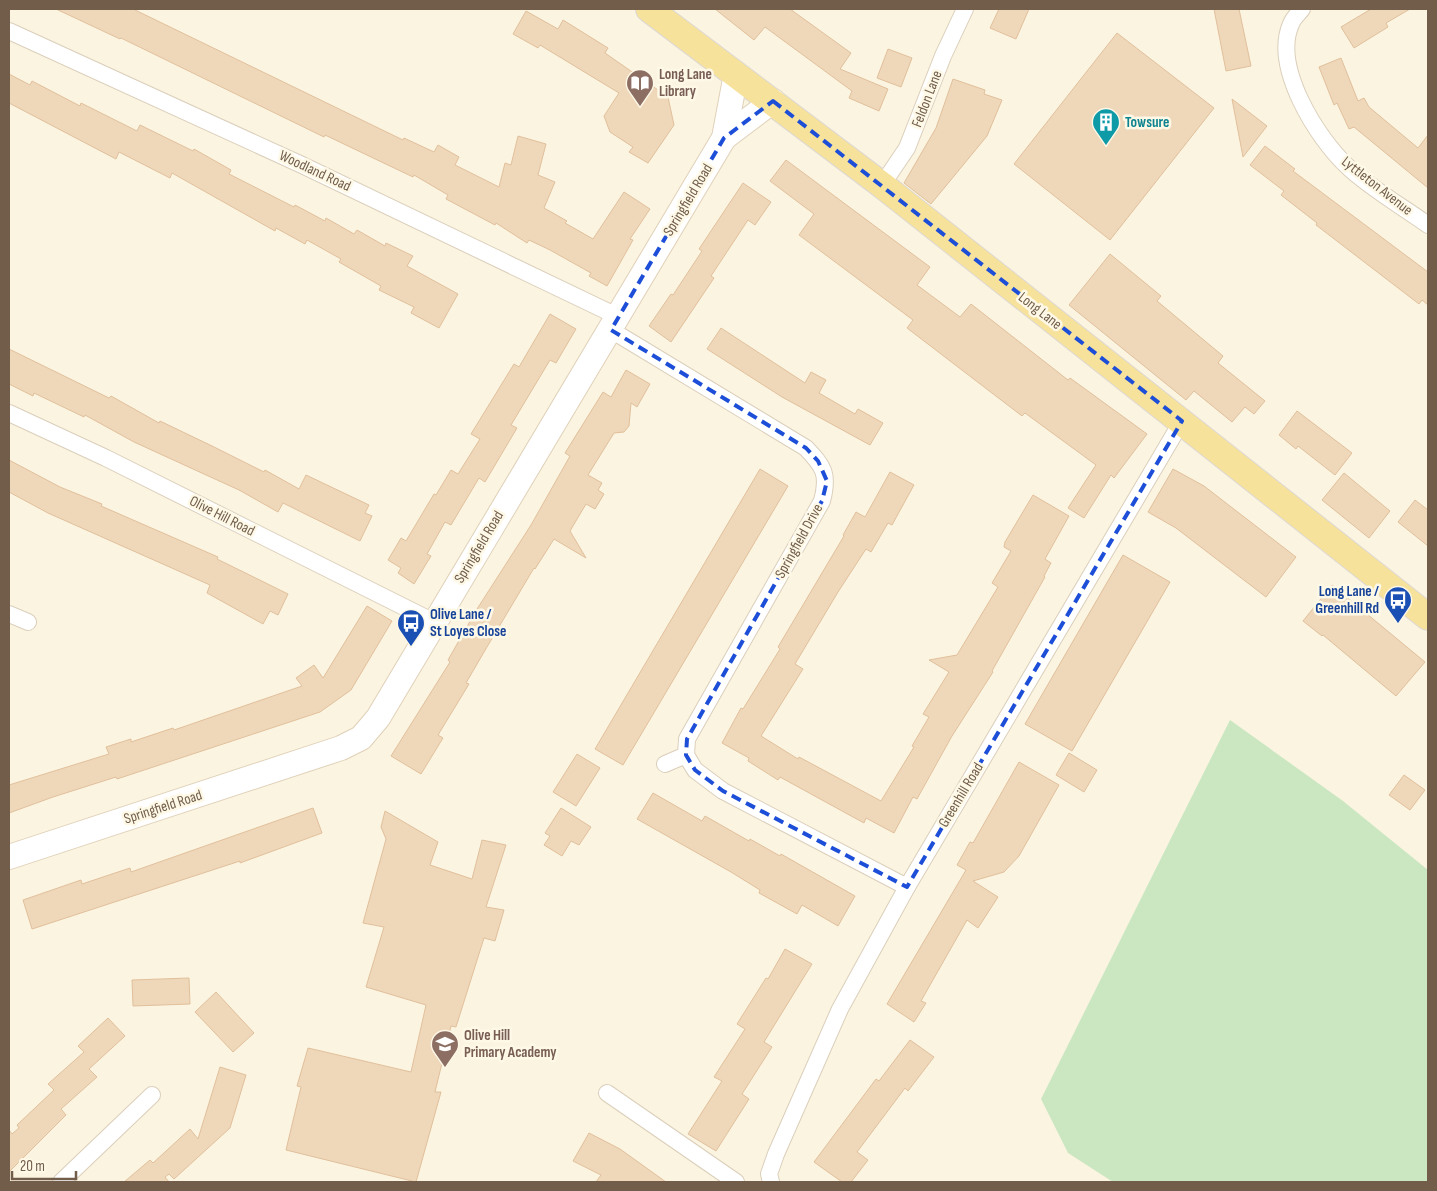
<svg xmlns="http://www.w3.org/2000/svg" width="1437" height="1191" font-family="'Sofia Sans Condensed',sans-serif">
<style>
.green{fill:#cbe7c1}
.building{fill:#efd7ba;stroke:#e1c09b}
.lines{fill:none;stroke-linecap:round;stroke-linejoin:round}
.street-casing{stroke:#dbcfbb;stroke-width:18}
.secondary-casing{stroke:#e0d1b9;stroke-width:26}
.primary-casing{stroke:#ddd8d3;stroke-width:28}
.street{stroke:#fff;stroke-width:16}
.secondary{stroke:#fff;stroke-width:24}
.primary{stroke:#f7e29c;stroke-width:26}
.marked{fill:none;stroke:#1d4ed8;stroke-width:4;stroke-dasharray:10 6;stroke-linejoin:round}
.labels{text-anchor:middle;dominant-baseline:central;stroke-width:5;stroke-linejoin:round;paint-order:stroke}
.education-label{font-size:15px;font-weight:bold;fill:#785e54;stroke:#fef8e7;text-anchor:start}
.street-label{font-size:15px;fill:#715d49;stroke:#fef8e7}
.culture-label{font-size:15px;font-weight:bold;fill:#0d838f;stroke:#fef8e7;text-anchor:start}
.transit-label{font-size:15px;font-weight:bold;fill:#164399;stroke:#fef8e7;text-anchor:end}
</style>
<rect width="100%" height="100%" fill="#fbf4e1"/>
<polygon class="green" points="1230,720 1343,801 1428,870 1428,1182 1113,1182 1068,1153 1041,1099"/>
<g class="building">
<polygon points="56,9 133,9 403,140 404,138 434,152 438,145 459,157 455,165 499,187 505,163 511,165 518,136 546,144 538,175 555,182 544,208 567,221 565,223 593,239 624,192 650,209 630,239 633,240 607,286 589,276 591,273 550,250 529,240 527,243 496,223 495,225 446,199 448,195 414,175 413,177 325,135 324,137 121,38 120,39"/>
<polygon points="715,9 790,9 851,53 840,69 888,89 879,111 849,98 852,91 765,27 754,40"/>
<polygon points="999,9 1029,9 1016,39 990,28"/>
<polygon points="1214,9 1239,9 1251,66 1226,71"/>
<polygon points="1371,9 1410,9 1386,23 1388,27 1354,48 1341,27"/>
<polygon points="526,11 558,29 563,20 608,48 605,53 668,97 674,125 648,163 629,152 633,147 610,132 604,116 619,93 540,45 538,48 513,34"/>
<polygon points="1117,33 1214,108 1110,240 1014,164"/>
<polygon points="888,49 912,58 901,87 877,78"/>
<polygon points="1341,58 1358,101 1364,98 1369,107 1418,148 1428,135 1428,188 1354,127 1349,129 1337,103 1334,105 1319,67"/>
<polygon points="9,74 30,85 32,81 80,106 81,103 137,131 140,125 193,151 194,149 231,170 229,174 294,207 295,205 325,221 326,218 354,234 357,230 385,246 386,243 413,256 407,266 458,294 439,328 411,313 414,307 379,290 381,286 339,262 341,259 307,240 305,244 276,228 275,231 172,173 170,178 119,152 116,159 9,103"/>
<polygon points="953,79 985,90 984,94 1002,100 987,136 931,204 904,183 936,128"/>
<polygon points="1232,99 1267,126 1243,157"/>
<polygon points="1265,146 1295,169 1293,171 1428,272 1428,305 1422,300 1419,304 1316,225 1317,223 1281,195 1284,191 1250,165"/>
<polygon points="786,160 930,267 917,285 960,317 971,304 1068,380 1070,378 1147,434 1114,478 1111,475 1084,518 1068,508 1096,465 1025,413 1022,416 907,328 913,320 799,235 814,214 770,181"/>
<polygon points="743,183 771,202 755,225 748,220 711,276 714,278 671,342 649,326 671,294 673,295 702,251 699,249"/>
<polygon points="1110,254 1161,296 1157,301 1223,356 1218,363 1265,401 1254,414 1245,407 1232,422 1194,391 1186,400 1069,305"/>
<polygon points="550,314 576,329 556,363 550,360 511,425 517,428 485,482 479,478 451,525 445,522 427,554 431,556 414,584 398,573 401,568 388,560 401,538 406,541 434,494 436,495 451,470 458,474 480,439 471,434 514,364 519,367"/>
<polygon points="721,328 805,383 811,372 826,380 819,393 855,414 858,409 883,423 870,445 782,397 707,349"/>
<polygon points="9,349 109,398 111,396 159,423 160,421 212,446 264,472 265,470 299,489 306,475 369,505 365,513 372,516 360,541 283,503 278,512 239,490 134,442 85,415 84,417 34,393 33,396 9,384"/>
<polygon points="626,370 650,384 637,407 631,403 629,426 624,432 614,433 588,475 602,483 598,490 604,494 595,509 586,504 570,531 586,558 554,539 535,569 534,568 484,652 466,683 469,684 438,735 443,738 421,774 391,756 450,662 448,660 477,609 531,525 570,456 565,453 603,392 611,397"/>
<polygon points="1297,411 1352,453 1335,475 1298,446 1296,449 1279,435"/>
<polygon points="9,460 60,487 102,504 101,506 218,557 217,559 288,594 278,615 270,611 263,624 207,593 210,585 48,513 9,492"/>
<polygon points="760,469 788,486 623,765 595,749"/>
<polygon points="1173,469 1204,486 1296,557 1266,597 1176,528 1148,512"/>
<polygon points="890,472 914,485 892,525 888,523 871,552 866,549 838,592 795,664 803,669 761,736 798,759 799,757 881,801 914,747 912,746 929,717 923,714 949,672 929,660 957,655 998,587 992,583 1011,551 1004,547 1005,542 1033,495 1069,516 1045,559 1051,563 1044,576 1045,577 992,671 993,672 952,736 917,799 913,797 894,833 866,818 864,823 780,777 778,780 748,761 749,758 722,743 741,708 743,709 780,649 778,647 844,536 843,535 856,512 865,517"/>
<polygon points="1344,473 1390,511 1369,538 1322,500"/>
<polygon points="1415,500 1428,510 1428,546 1398,522"/>
<polygon points="1123,555 1170,582 1072,751 1025,724"/>
<polygon points="1332,585 1425,662 1396,696 1323,635 1322,636 1303,621"/>
<polygon points="367,606 392,621 351,690 320,712 117,779 116,777 53,797 9,813 9,785 109,754 106,747 131,739 131,742 173,728 174,730 302,686 296,678 314,665 323,678"/>
<polygon points="1069,753 1097,770 1084,792 1056,775"/>
<polygon points="577,754 600,768 576,806 553,792"/>
<polygon points="1019,762 1059,785 1019,856 1004,872 973,881 998,897 978,928 967,920 921,1001 926,1003 914,1022 887,1004 966,870 957,865 970,842 973,843"/>
<polygon points="1404,775 1425,790 1410,810 1389,795"/>
<polygon points="653,793 702,821 705,816 749,841 750,839 780,856 781,854 855,896 838,926 802,905 797,914 759,893 760,890 731,872 637,819"/>
<polygon points="313,808 322,833 240,863 240,861 32,929 23,900 81,880 82,884 130,868 131,872"/>
<polygon points="561,808 591,827 579,845 571,841 562,856 544,845 550,836 545,833"/>
<polygon points="385,811 438,842 430,865 472,879 482,840 506,845 486,907 504,910 495,941 484,938 456,1027 451,1026 435,1092 441,1092 416,1182 286,1150 301,1087 297,1086 308,1048 411,1072 426,1005 366,987 384,927 363,923 386,839 381,827"/>
<polygon points="785,949 812,964 764,1042 772,1047 742,1094 749,1099 716,1151 688,1134 722,1081 714,1077 745,1029 737,1024 766,978 768,979"/>
<polygon points="189,978 190,1004 133,1006 132,980"/>
<polygon points="216,992 254,1033 233,1052 195,1012"/>
<polygon points="108,1018 125,1036 89,1069 97,1077 61,1109 66,1115 9,1172 9,1130 12,1134 19,1128 17,1125 54,1090 48,1084 84,1052 78,1046"/>
<polygon points="910,1040 934,1057 908,1091 905,1088 857,1152 868,1160 851,1182 842,1182 814,1162 876,1079 879,1081"/>
<polygon points="220,1067 246,1075 230,1128 174,1179 169,1174 165,1177 169,1182 124,1182 150,1160 153,1163 190,1129 198,1139"/>
<polygon points="589,1133 620,1149 666,1182 596,1182 601,1175 573,1161"/>
</g>
<g class="lines">
<g class="street-casing">
<g id="street">
<path d="M 1302,9 C 1299,13 1293,18 1291,24 C 1272,67 1317,138 1348,167 C 1370,188 1403,207 1428,225"/>
<polyline points="9,31 302,165 619,317"/>
<polyline points="882,185 907,148 943,56 965,9"/>
<path d="M 611,330 L 806,448 C 824,467 829,474 822,501 L 687,739 L 686,755"/>
<polyline points="9,413 106,458 434,622"/>
<polyline points="9,614 28,622"/>
<polyline points="665,764 686,755 695,770 723,791 907,887"/>
<polyline points="607,1093 736,1182"/>
<polyline points="61,1182 152,1095"/>
<polyline points="771,1182 769,1174 776,1154 840,1009 907,887 1182,421"/>
</g>
</g>
<g class="secondary-casing">
<g id="secondary">
<polyline points="724,138 773,101"/>
<polyline points="9,857 341,748 361,738 378,718 724,138 736,74"/>
</g>
</g>
<g class="primary-casing">
<polyline id="primary" points="649,9 882,185 1428,617"/>
</g>
<use href="#street" class="street"/>
<use href="#secondary" class="secondary"/>
<use href="#primary" class="primary"/>
</g>
<path class="marked" d="M 773,101 L 1182,421 L 907,887 L 723,791 L 695,770 L 686,755 L 687,739 L 822,501 L 827,481 L 818,461 L 806,448 L 611,330 L 724,138 Z"/>
<defs>
<g id="library-pin" transform="scale(1.4375)"><path d="M0 17L-7.5 6A9.5 9.5 0 1 1 7.5 6Z" fill="#8d6e63" stroke="#fef8e7"/><path d="M-6-4Q-3-5.5-.7-3.5V5Q-3 3-6 4ZM6-4Q3-5.5 .7-3.5V5Q3 3 6 4Z" fill="#fff"/></g>
<g id="building-pin" transform="scale(1.4375)"><path d="M0 17L-7.5 6A9.5 9.5 0 1 1 7.5 6Z" fill="#0f9aa8" stroke="#fef8e7"/><path d="M-4-6H4V6H1V3H-1V6H-4ZM-2.5-4.3h1.7v1.8h-1.7ZM.8-4.3h1.7v1.8H.8ZM-2.5-1h1.7V.8h-1.7ZM.8-1h1.7V.8H.8Z" fill="#fff"/></g>
<g id="bus-pin" transform="scale(1.4375)"><path d="M0 17L-7.5 6A9.5 9.5 0 1 1 7.5 6Z" fill="#1a4fb4" stroke="#fef8e7"/><path d="M-5-6H5V4H4V6H2V4H-2V6H-4V4H-5ZM-3.5-4V0h7V-4ZM-3.5 1.2v1.5H-2V1.2ZM2 1.2v1.5H3.5V1.2Z" fill="#fff"/></g>
<g id="school-pin" transform="scale(1.4375)"><path d="M0 17L-7.5 6A9.5 9.5 0 1 1 7.5 6Z" fill="#8d6e63" stroke="#fef8e7"/><path d="M0-5L7-2L0 1L-7-2ZM-4 1L0 2.5L4 1V4Q0 6-4 4Z" fill="#fff"/></g>
</defs>
<g fill-rule="evenodd">
<use href="#library-pin" x="640" y="83"/>
<use href="#building-pin" x="1106" y="122"/>
<use href="#bus-pin" x="1398" y="600"/>
<use href="#bus-pin" x="411" y="623"/>
<use href="#school-pin" x="445" y="1044"/>
</g>
<g class="labels">
<g class="education-label">
<text x="659" y="74">Long Lane<tspan x="659" dy="17">Library</tspan></text>
<text x="464" y="1035">Olive Hill<tspan x="464" dy="17">Primary Academy</tspan></text>
</g>
<g class="street-label">
<text transform="translate(927 99) rotate(-69)">Feldon Lane</text>
<text transform="translate(315 171) rotate(25)">Woodland Road</text>
<text transform="translate(1377 186) rotate(38)">Lyttleton Avenue</text>
<text transform="translate(688 200) rotate(-59)">Springfield Road</text>
<text transform="translate(1040 311) rotate(38)">Long Lane</text>
<text transform="translate(222 516) rotate(27)">Olive Hill Road</text>
<text transform="translate(799 541) rotate(-61)">Springfield Drive</text>
<text transform="translate(479 547) rotate(-59)">Springfield Road</text>
<text transform="translate(961 795) rotate(-59)">Greenhill Road</text>
<text transform="translate(163 807) rotate(-18)">Springfield Road</text>
</g>
<g class="culture-label">
<text x="1125" y="122">Towsure</text>
</g>
<g class="transit-label">
<text x="1379" y="591">Long Lane /<tspan x="1379" dy="17">Greenhill Rd</tspan></text>
<text x="430" y="614" text-anchor="start">Olive Lane /<tspan x="430" dy="17">St Loyes Close</tspan></text>
</g>
</g>
<rect width="1437" height="1191" fill="none" stroke="#715d49" stroke-width="20"/>
<path d="M12 1171v8h64v-8" fill="none" stroke="#715d49" stroke-width="2.5"/>
<text x="20" y="1171" font-size="15" fill="#715d49" stroke="#fef8e7" stroke-width="4" paint-order="stroke">20 m</text>
</svg>
